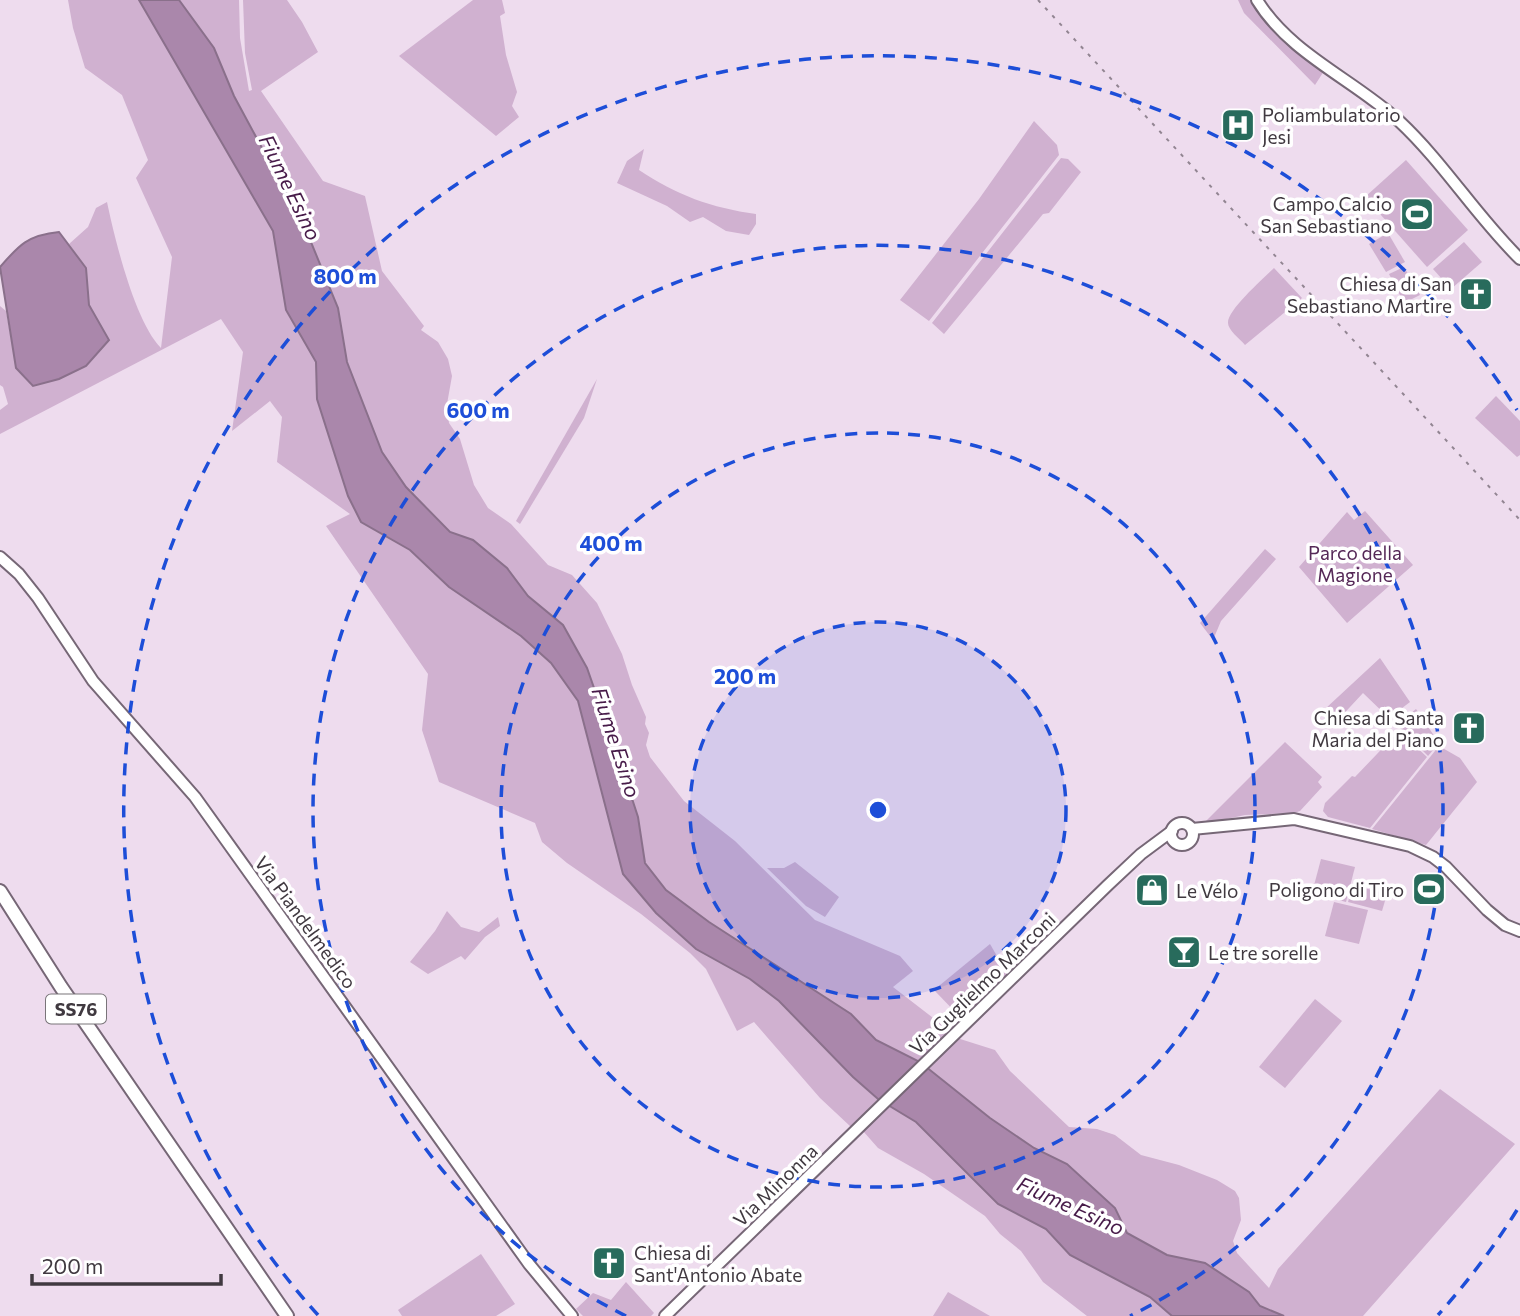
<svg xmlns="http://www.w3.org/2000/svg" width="1520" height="1316" font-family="Commissioner,sans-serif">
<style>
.green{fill:#d0b1d0}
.water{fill:#aa87ab;stroke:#8a708b;stroke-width:2}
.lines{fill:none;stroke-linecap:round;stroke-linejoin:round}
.secondary-casing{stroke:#766776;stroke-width:14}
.trunk-casing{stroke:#766776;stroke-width:16}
.secondary{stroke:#fff;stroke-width:10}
.trunk{stroke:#fff;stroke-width:12}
.rail{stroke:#928592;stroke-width:2;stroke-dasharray:3.5 7;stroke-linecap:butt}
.ring{fill:none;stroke:#1d4ed8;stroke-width:3.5;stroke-dasharray:12 9}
.labels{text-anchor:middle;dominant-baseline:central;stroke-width:7;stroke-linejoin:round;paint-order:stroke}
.shield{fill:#fff;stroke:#797479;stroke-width:2}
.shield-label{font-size:18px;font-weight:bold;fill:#403940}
.poi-label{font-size:19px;fill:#403940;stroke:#fff;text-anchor:start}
.park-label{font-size:19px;fill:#552857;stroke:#fff}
.street-label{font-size:19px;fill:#403940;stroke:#fff}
.water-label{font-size:21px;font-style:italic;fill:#471b49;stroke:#fff}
.centre{fill:#1d4ed8;stroke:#fff;stroke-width:3.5}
.ring-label{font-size:21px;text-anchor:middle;font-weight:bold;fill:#1d4ed8;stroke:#fff;stroke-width:7;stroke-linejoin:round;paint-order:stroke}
</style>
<rect width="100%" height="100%" fill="#eedcee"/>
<g class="green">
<path d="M 68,0 L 139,0 L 273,231 L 286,310 L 316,362 L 317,399 L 361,522 L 410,550 L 449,587 L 521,636 L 551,663 L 578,701 L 623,874 L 656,913 L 696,949 L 750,979 L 779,1001 L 853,1077 L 878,1099 L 851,1127 L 820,1098 L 754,1022 L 737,1031 L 706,969 L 690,953 L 641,914 L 567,863 L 542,842 L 535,823 L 439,782 L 422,730 L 428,674 L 326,526 L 350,514 L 277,462 L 282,417 L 270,401 L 232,431 L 243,352 L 221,319 L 0,434 L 0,410 L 8,404 L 3,387 L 0,385 L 0,306 L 6,311 L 16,367 L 109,340 L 89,305 L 86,268 L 69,244 L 88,227 L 96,208 L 107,202 C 115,240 135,322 161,348 L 172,257 L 136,178 L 148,160 L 122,95 L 85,68 L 73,28 Z"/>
<polygon points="179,0 239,0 240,38 249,91 252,90 245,53 243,0 287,0 302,22 318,52 261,91 323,181 365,196 382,271 424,326 421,330 438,342 448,359 452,376 447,404 449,423 460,439 474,485 488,508 511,524 548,565 572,575 597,603 622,654 632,685 646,717 645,724 649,733 646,745 650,757 684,801 735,841 815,920 900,956 913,971 893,987 950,1031 920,1062 876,1040 851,1014 709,922 666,890 645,863 638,817 587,668 563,625 528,596 507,568 473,540 450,532 406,487 382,452 347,362 338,308 306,230 234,96 214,48"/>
<polygon points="473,0 502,0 505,13 500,16 506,55 517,92 512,106 519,117 496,136 399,56"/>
<path d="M 1238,0 L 1250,0 C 1274,33 1291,48 1324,71 L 1315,85 L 1244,13 Z"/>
<polygon points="1034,121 1057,145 1059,155 929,321 900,300 979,199"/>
<path d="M 644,149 L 639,170 C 676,195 712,208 756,214 L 756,224 L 749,235 L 726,231 L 703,217 L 690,222 L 667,206 L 617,183 L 627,161 Z"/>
<polygon points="1061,158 1068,159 1081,172 1049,213 1043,214 944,334 932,323"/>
<polygon points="1406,160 1468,230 1427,267 1365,197"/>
<polygon points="1388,233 1405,262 1386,272 1369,244"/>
<polygon points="1464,242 1482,262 1451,289 1433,269"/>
<polygon points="1404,267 1420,295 1404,303 1389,274"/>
<path d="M 1274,268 L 1302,298 L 1245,345 C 1240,339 1228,330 1228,323 C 1227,310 1264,278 1274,268 Z"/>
<polygon points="597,379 584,418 520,524 516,521"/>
<polygon points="1496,396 1520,421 1520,455 1517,457 1475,418"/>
<polygon points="1365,511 1413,565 1347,623 1299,567 1347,512 1354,520"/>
<polygon points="1265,549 1276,559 1221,621 1213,640 1200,623"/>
<polygon points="1380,658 1410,702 1389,718 1363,693 1337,721 1325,709"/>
<polygon points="1416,709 1439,743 1428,756 1397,725"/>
<polygon points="1399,731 1427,757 1370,828 1328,817 1323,811 1325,803 1352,776 1355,777"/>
<polygon points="1285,742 1322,777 1318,782 1322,787 1300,811 1294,813 1245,815 1203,824"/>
<polygon points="1439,746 1460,758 1477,782 1426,845 1372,829"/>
<polygon points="1321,859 1355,867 1346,902 1312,893"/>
<polygon points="795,862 839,897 825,917 806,906 767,868 784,868"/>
<polygon points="1353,885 1387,894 1382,911 1348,902"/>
<polygon points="1334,902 1368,910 1359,944 1325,936"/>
<polygon points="447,911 461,927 479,932 498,917 500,926 485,937 465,960 461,956 428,974 410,962 435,931"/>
<polygon points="990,944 1008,975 962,1019 934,990"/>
<polygon points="1315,999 1342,1021 1285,1088 1259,1067"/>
<polygon points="957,1038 995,1050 1010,1071 1069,1127 1097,1129 1115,1135 1141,1155 1179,1165 1217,1180 1235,1191 1239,1198 1241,1220 1233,1241 1237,1253 1269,1288 1278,1269 1440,1089 1515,1144 1363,1316 1284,1316 1260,1306 1249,1292 1205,1263 1167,1255 1127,1233 1115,1208 1067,1165 1034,1148 990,1118 928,1068"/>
<polygon points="890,1106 916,1122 998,1204 1046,1229 1070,1255 1150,1297 1172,1316 1087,1316 1043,1282 1021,1251 1000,1234 985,1216 924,1174 878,1148 863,1131"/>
<polygon points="481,1254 515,1304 496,1316 402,1316 398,1310"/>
<polygon points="626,1282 654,1313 651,1316 583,1316 576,1309 593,1293 611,1300"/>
<polygon points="948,1292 990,1316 933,1316"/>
</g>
<g class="water">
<polygon points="139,0 179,0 214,48 234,96 306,230 338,308 347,362 382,452 406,487 450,532 473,540 507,568 528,596 563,625 587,668 622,768 638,817 645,863 666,890 709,922 851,1014 876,1040 920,1062 990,1118 1034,1148 1067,1164 1115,1208 1127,1233 1167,1255 1205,1263 1249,1292 1260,1306 1284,1316 1172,1316 1150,1297 1070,1255 1046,1229 998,1204 916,1122 878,1099 853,1077 779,1001 750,979 696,949 656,913 623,874 578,701 551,663 521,636 449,587 410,550 361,522 348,496 317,399 316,362 286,310 273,231"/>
<path d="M 59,232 L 86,268 L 89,305 L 109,340 L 86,366 L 59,379 L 33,386 L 16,368 L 0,267 C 19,245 28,235 59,232 Z"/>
</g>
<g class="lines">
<g class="secondary-casing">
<g id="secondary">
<path d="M 1257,0 C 1290,54 1353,79 1399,121 C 1444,163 1476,216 1520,259"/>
<polyline points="0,557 19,574 38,598 93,681 195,797 529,1264 572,1316"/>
<circle cx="1182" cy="834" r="11"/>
<polyline points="1192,829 1294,819 1410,846 1433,857 1446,867 1487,910 1505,925 1520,931"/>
<polyline points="665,1316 1108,885 1141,854 1172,831"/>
</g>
</g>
<g class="trunk-casing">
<polyline id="trunk" points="0,891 61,987 287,1316"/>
</g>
<use href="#secondary" class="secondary"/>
<use href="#trunk" class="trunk"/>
<polyline class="rail" points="1038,0 1520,520"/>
</g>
<circle cx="878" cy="810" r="188" fill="#1d4ed8" fill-opacity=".12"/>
<g class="ring">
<circle cx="878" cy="810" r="188"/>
<circle cx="878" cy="810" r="377"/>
<path d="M626 1316A565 565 0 1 1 1130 1316"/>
<path d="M1517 1210A754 754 0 0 1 1438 1315M318 1315A754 754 0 1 1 1517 410"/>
</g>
<defs>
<g id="hospital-square" transform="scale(1.75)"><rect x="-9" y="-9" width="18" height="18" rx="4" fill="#286b5c" stroke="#fff"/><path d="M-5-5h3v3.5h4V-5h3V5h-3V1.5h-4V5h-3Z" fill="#fff"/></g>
<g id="stadium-square" transform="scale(1.75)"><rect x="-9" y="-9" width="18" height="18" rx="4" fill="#286b5c" stroke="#fff"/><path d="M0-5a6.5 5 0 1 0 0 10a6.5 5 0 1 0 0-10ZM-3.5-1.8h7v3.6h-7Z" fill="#fff"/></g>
<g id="church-square" transform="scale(1.75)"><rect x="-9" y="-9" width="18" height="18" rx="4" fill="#286b5c" stroke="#fff"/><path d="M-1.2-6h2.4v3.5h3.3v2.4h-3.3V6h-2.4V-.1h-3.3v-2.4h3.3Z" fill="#fff"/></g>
<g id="shop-square" transform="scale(1.75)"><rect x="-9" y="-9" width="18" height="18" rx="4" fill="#286b5c" stroke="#fff"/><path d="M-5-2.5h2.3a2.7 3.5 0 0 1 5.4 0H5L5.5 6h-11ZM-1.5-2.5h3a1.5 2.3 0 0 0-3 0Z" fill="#fff"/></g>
<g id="bar-square" transform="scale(1.75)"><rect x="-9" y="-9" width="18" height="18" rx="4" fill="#286b5c" stroke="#fff"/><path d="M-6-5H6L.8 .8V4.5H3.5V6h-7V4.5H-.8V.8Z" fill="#fff"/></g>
</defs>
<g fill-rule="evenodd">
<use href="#hospital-square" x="1238" y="125"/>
<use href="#stadium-square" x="1417" y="214"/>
<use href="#church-square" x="1476" y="294"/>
<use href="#church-square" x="1469" y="728"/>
<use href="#stadium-square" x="1429" y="889"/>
<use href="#shop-square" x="1152" y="890"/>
<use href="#bar-square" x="1184" y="952"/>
<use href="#church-square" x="609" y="1263"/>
</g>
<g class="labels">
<rect class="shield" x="46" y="994.5" width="60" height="29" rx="5"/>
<g class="shield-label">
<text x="76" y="1009">SS76</text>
</g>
<g class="poi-label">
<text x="1262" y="114">Poliambulatorio<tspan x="1262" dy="22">Jesi</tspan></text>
<text x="1392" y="203" text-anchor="end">Campo Calcio<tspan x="1392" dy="22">San Sebastiano</tspan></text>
<text x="1452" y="283" text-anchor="end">Chiesa di San<tspan x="1452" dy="22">Sebastiano Martire</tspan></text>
<text x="1444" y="717" text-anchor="end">Chiesa di Santa<tspan x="1444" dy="22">Maria del Piano</tspan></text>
<text x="1404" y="889" text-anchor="end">Poligono di Tiro</text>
<text x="1176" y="890">Le Vélo</text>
<text x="1208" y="952">Le tre sorelle</text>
<text x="634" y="1252">Chiesa di<tspan x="634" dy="22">Sant'Antonio Abate</tspan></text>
</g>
<g class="park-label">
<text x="1355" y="552">Parco della<tspan x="1355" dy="22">Magione</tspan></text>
</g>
<g class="street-label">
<text transform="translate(306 922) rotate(54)">Via Piandelmedico</text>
<text transform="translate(982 983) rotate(-44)">Via Guglielmo Marconi</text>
<text transform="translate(775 1185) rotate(-44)">Via Minonna</text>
</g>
<g class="water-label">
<text transform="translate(291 187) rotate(64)">Fiume Esino</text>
<text transform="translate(617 742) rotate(72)">Fiume Esino</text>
<text transform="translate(1071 1205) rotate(24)">Fiume Esino</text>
</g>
</g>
<circle cx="878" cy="810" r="10" class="centre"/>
<g class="ring-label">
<text x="345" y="284">800 m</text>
<text x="478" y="418">600 m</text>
<text x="611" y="551">400 m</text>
<text x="745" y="684">200 m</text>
</g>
<path d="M32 1274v10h189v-10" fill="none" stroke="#403940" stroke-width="3.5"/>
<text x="42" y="1274" font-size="21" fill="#403940" stroke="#ffffff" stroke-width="5" paint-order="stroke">200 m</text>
</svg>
